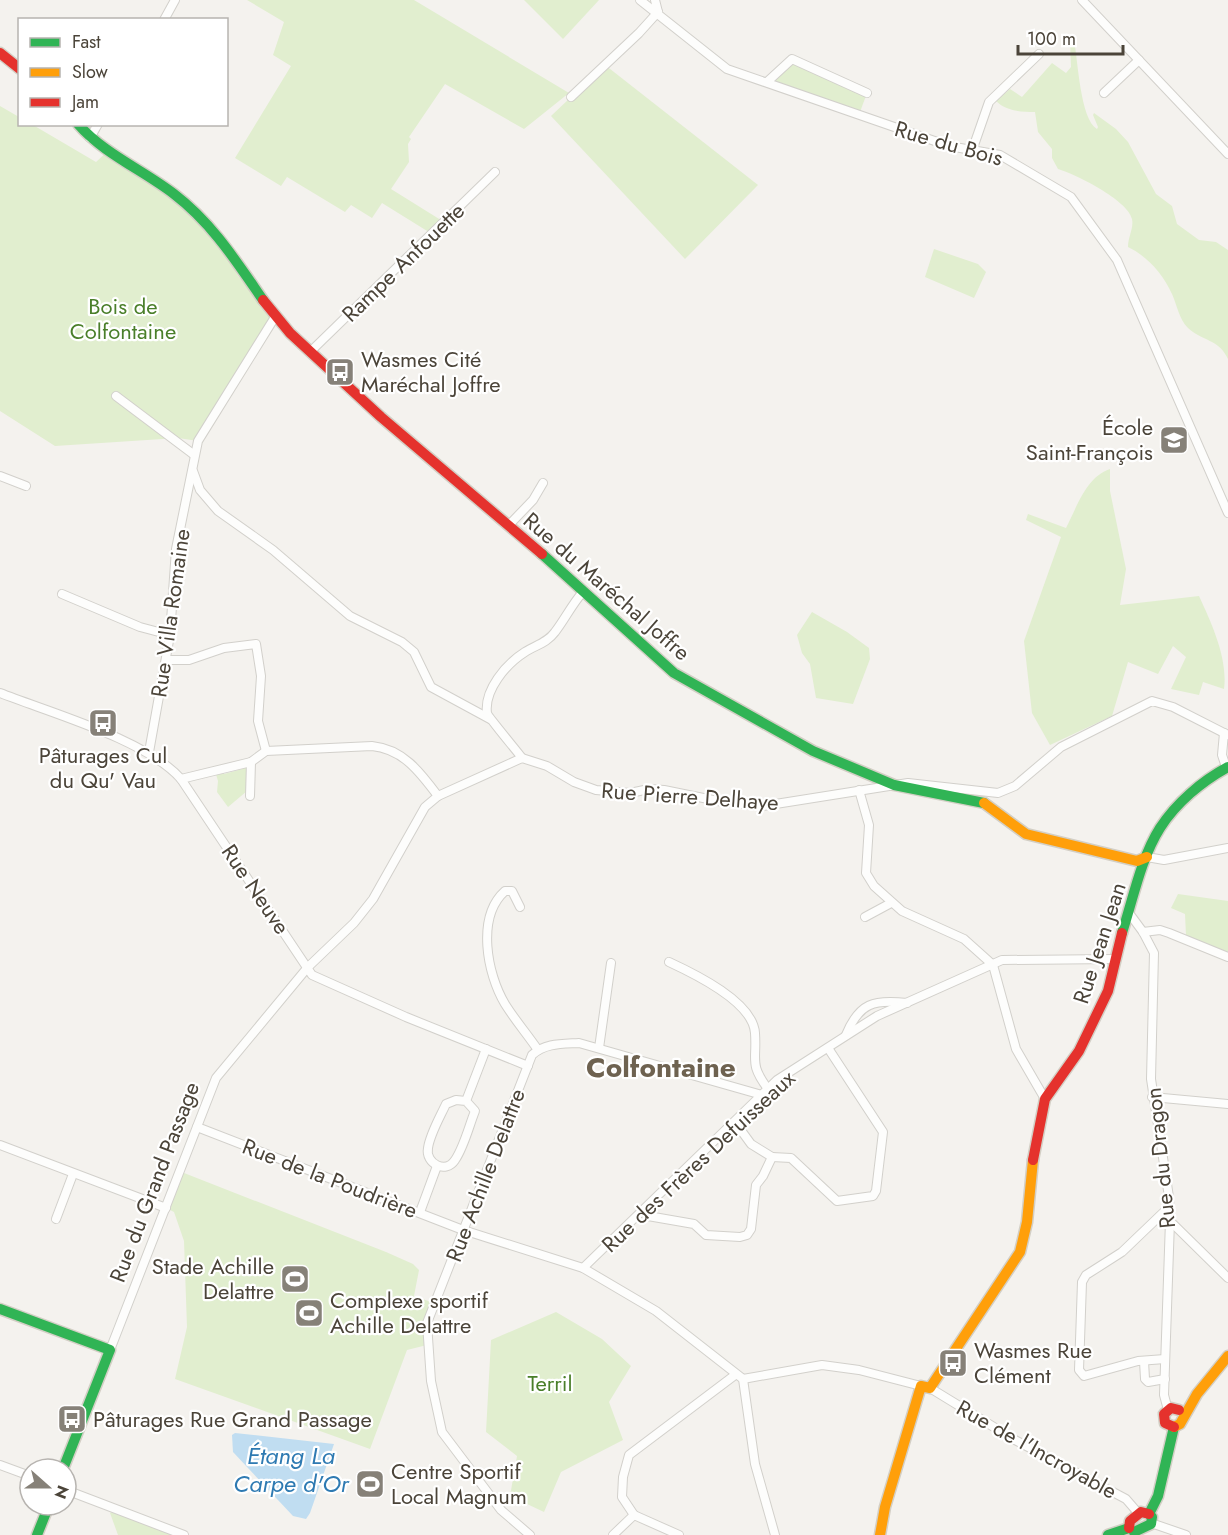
<svg xmlns="http://www.w3.org/2000/svg" width="1228" height="1535" font-family="Jost,sans-serif">
<style>
.green{fill:#e1eecf}
.water{fill:#c0ddf1}
.lines{fill:none;stroke-linecap:round;stroke-linejoin:round}
.street-casing{stroke:#d2d0cb;stroke-width:10}
.fast-casing{stroke:#d3cfc5;stroke-width:13}
.slow-casing{stroke:#d3cfc5;stroke-width:13}
.jam-casing{stroke:#d3cfc5;stroke-width:13}
.street{stroke:#fdfdfc;stroke-width:8}
.fast{stroke:#30b455;stroke-width:10}
.slow{stroke:#ff9f0a;stroke-width:10}
.jam{stroke:#e5322d;stroke-width:10}
.labels{text-anchor:middle;dominant-baseline:central;stroke-width:4.5;stroke-linejoin:round;paint-order:stroke}
.street-label{font-size:22px;fill:#4b4439;stroke:#fff}
.park-label{font-size:22px;fill:#4a7f2a;stroke:#fff}
.poi-label{font-size:22px;fill:#4b4439;stroke:#fff;text-anchor:start}
.water-label{font-size:24px;font-style:italic;fill:#2e7ab2;stroke:#fff}
.district-label{font-size:28px;font-weight:bold;fill:#6e6250;stroke:#fff}
</style>
<rect width="100%" height="100%" fill="#f4f2ee"/>
<g class="green">
<polygon points="247,0 414,0 569,93 524,129 445,84 409,137 411,139 408,144 409,162 391,189 444,222 432,234 382,203 372,218 351,205 345,212 287,177 281,186 235,158 291,66 273,55 284,22"/>
<polygon points="524,0 599,0 563,39"/>
<path d="M 1070,40 L 1074,40 C 1078,60 1080,119 1097,129 L 1098,127 L 1093,115 L 1094,113 L 1116,129 L 1128,142 L 1156,194 L 1172,206 L 1177,224 L 1199,240 L 1216,242 L 1228,250 L 1228,359 C 1219,339 1202,341 1188,328 C 1179,319 1177,305 1172,294 C 1163,274 1147,256 1128,247 C 1128,237 1134,228 1132,219 C 1128,200 1075,174 1058,169 L 1052,158 L 1052,149 L 1038,132 L 1035,112 C 1021,112 1006,111 996,101 L 1010,89 L 1022,97 L 1052,63 L 1066,73 L 1071,67 Z"/>
<polygon points="793,61 867,93 860,112 777,83 775,78"/>
<polygon points="605,65 758,185 685,259 551,116"/>
<polygon points="0,106 19,117 20,124 33,125 96,162 109,150 217,234 238,276 275,317 198,441 178,438 55,446 0,411"/>
<polygon points="934,249 978,264 986,272 974,298 925,277"/>
<path d="M 1110,469 L 1110,491 L 1126,569 L 1120,605 L 1199,596 C 1212,624 1228,659 1224,689 L 1203,682 L 1199,695 L 1171,689 L 1186,657 L 1173,646 L 1158,674 L 1128,662 L 1112,716 L 1050,745 L 1032,713 L 1024,641 L 1061,537 L 1026,520 L 1028,514 L 1066,528 C 1077,507 1086,477 1110,469 Z"/>
<polygon points="812,612 847,632 869,648 870,659 853,704 816,698 810,664 802,653 797,635"/>
<polygon points="242,766 247,768 247,791 228,807 217,792 218,781 215,771 223,768 224,774 242,769"/>
<polygon points="1178,894 1228,901 1228,952 1186,936 1185,914 1171,908"/>
<polygon points="179,1171 386,1252 413,1264 419,1270 414,1296 434,1303 427,1345 407,1350 370,1449 175,1379 187,1327 184,1241 174,1212 166,1208"/>
<polygon points="556,1312 602,1339 631,1366 609,1402 623,1440 561,1472 544,1512 510,1496 517,1456 486,1432 491,1340"/>
<polygon points="117,1510 184,1535 118,1535 110,1513"/>
</g>
<polygon class="water" points="235,1433 334,1444 310,1513 306,1519 293,1516 233,1452 232,1435"/>
<g class="lines">
<g class="street-casing">
<g id="street">
<polyline points="640,0 727,69 949,146 1000,155 1071,197 1117,260 1228,513"/>
<polyline points="655,0 658,12"/>
<polyline points="1082,0 1228,154"/>
<polyline points="164,20 175,0"/>
<polyline points="767,82 792,59 867,93"/>
<polyline points="1104,93 1139,60"/>
<polyline points="571,97 639,33 658,12"/>
<polyline points="90,138 98,124"/>
<polyline points="973,148 989,102 1039,54"/>
<polyline points="310,352 495,172"/>
<polyline points="116,396 193,454"/>
<polyline points="193,471 200,490 218,511 273,550 350,616 402,642 414,652 431,687 490,719"/>
<polyline points="0,476 26,486"/>
<polyline points="509,525 533,500 543,483"/>
<polyline points="62,594 140,627 170,635"/>
<polyline points="167,660 189,660 224,648 256,644 261,676 258,721 266,751"/>
<path d="M 0,693 C 51,713 147,740 181,779 L 312,975 L 406,1017 L 528,1066"/>
<polyline points="1224,733 1222,755 1226,767"/>
<polyline points="149,752 170,635 176,549 198,441 275,317"/>
<path d="M 522,758 C 517,751 488,717 487,713 C 484,690 506,664 525,652 C 536,645 547,643 555,632 C 565,619 571,606 582,593"/>
<path d="M 181,779 L 251,762 L 266,751 L 372,746 C 403,749 420,772 438,796"/>
<polyline points="859,790 869,825 866,873 874,886 902,911 964,939 993,965 1016,1049 1045,1099"/>
<polyline points="250,796 251,762"/>
<polyline points="1147,857 1164,860 1228,848"/>
<path d="M 520,907 L 512,891 L 505,891 C 476,917 487,974 505,1004 C 515,1020 527,1034 538,1050"/>
<polyline points="1129,913 1143,932 1154,953 1151,1079 1169,1197 1170,1221 1164,1395 1168,1410"/>
<polyline points="865,917 891,903"/>
<polyline points="1143,932 1160,930 1169,933 1228,957"/>
<path d="M 669,962 C 695,974 753,1002 755,1033 C 757,1062 749,1063 768,1089"/>
<path d="M 846,1035 C 859,1003 874,999 907,1003"/>
<polyline points="599,1048 611,963"/>
<polyline points="1152,1097 1228,1104"/>
<path d="M 466,1101 L 456,1100 L 446,1104 C 440,1117 430,1134 428,1148 C 425,1164 446,1174 455,1160 C 464,1147 469,1126 475,1111 L 466,1101 L 486,1049"/>
<polyline points="197,1127 463,1230 583,1268 656,1311 743,1379 755,1464 775,1535"/>
<polyline points="0,1145 166,1208"/>
<polyline points="772,1157 791,1158 837,1201 873,1196 876,1191 883,1132 828,1048"/>
<polyline points="645,1211 648,1216 694,1224 706,1235 740,1237 747,1235 751,1229 756,1185 763,1176 772,1157 751,1144 735,1122"/>
<polyline points="420,1212 437,1166"/>
<polyline points="56,1219 73,1174"/>
<polyline points="1170,1221 1228,1278"/>
<polyline points="583,1268 777,1080 877,1016 1002,960 1115,959"/>
<polyline points="110,1350 216,1078 308,967 354,923 373,899 425,807 438,796 522,758 547,766 574,782 596,790 630,793 649,789 664,790 723,802 763,806 908,783 998,793 1015,786 1061,747 1152,701 1173,707 1228,735"/>
<polyline points="1165,1359 1138,1361 1084,1376 1079,1370 1082,1282 1086,1275 1122,1252 1169,1207"/>
<polyline points="1144,1361 1145,1379 1148,1382 1165,1379"/>
<polyline points="743,1379 822,1365 859,1370 921,1386"/>
<polyline points="930,1388 1015,1440 1126,1499 1139,1514"/>
<polyline points="0,1465 30,1476"/>
<polyline points="66,1490 184,1535"/>
<polyline points="634,1515 679,1535"/>
<polyline points="1151,1523 1186,1535"/>
<path d="M 530,1535 L 501,1510 L 442,1432 L 431,1381 L 427,1323 L 532,1055 C 545,1043 562,1044 579,1043 L 762,1095"/>
<polyline points="613,1535 634,1515 622,1497 623,1477 629,1455 735,1375"/>
</g>
</g>
<g class="fast-casing">
<g id="fast">
<path d="M 78,124 C 104,154 143,170 174,194 C 212,223 236,261 263,300"/>
<polyline points="542,554 674,673 813,751 894,785 984,803"/>
<path d="M 1122,933 C 1133,899 1141,858 1160,828 C 1176,803 1202,781 1228,767"/>
<polyline points="0,1309 110,1350 63,1469"/>
<polyline points="1149,1514 1158,1496 1174,1427"/>
<polyline points="1134,1532 1151,1524 1152,1517 1149,1514"/>
<polyline points="37,1535 49,1505"/>
<polyline points="1108,1535 1129,1528"/>
</g>
</g>
<g class="slow-casing">
<g id="slow">
<polyline points="984,803 1026,834 1137,861 1147,857"/>
<polyline points="1174,1427 1180,1424 1197,1394 1228,1356"/>
<polyline points="880,1535 885,1507 921,1386 930,1388 1020,1252 1027,1222 1033,1160"/>
</g>
</g>
<g class="jam-casing">
<g id="jam">
<polyline points="0,53 20,69"/>
<polyline points="263,300 290,333 381,417 542,554"/>
<polyline points="1033,1160 1045,1099 1079,1051 1108,991 1122,933"/>
<polyline points="1174,1427 1165,1423 1164,1414 1171,1408 1179,1410"/>
<polyline points="1129,1528 1130,1521 1141,1512 1149,1514"/>
</g>
</g>
<use href="#street" class="street"/>
<use href="#fast" class="fast"/>
<use href="#slow" class="slow"/>
<use href="#jam" class="jam"/>
</g>
<defs>
<g id="bus-square" transform="scale(1.5)"><rect x="-9" y="-9" width="18" height="18" rx="4" fill="#868178" stroke="#fff"/><path d="M-5-6H5V4H4V6H2V4H-2V6H-4V4H-5ZM-3.5-4V0h7V-4ZM-3.5 1.2v1.5H-2V1.2ZM2 1.2v1.5H3.5V1.2Z" fill="#fff"/></g>
<g id="school-square" transform="scale(1.5)"><rect x="-9" y="-9" width="18" height="18" rx="4" fill="#868178" stroke="#fff"/><path d="M0-5L7-2L0 1L-7-2ZM-4 1L0 2.5L4 1V4Q0 6-4 4Z" fill="#fff"/></g>
<g id="stadium-square" transform="scale(1.5)"><rect x="-9" y="-9" width="18" height="18" rx="4" fill="#868178" stroke="#fff"/><path d="M0-5a6.5 5 0 1 0 0 10a6.5 5 0 1 0 0-10ZM-3.5-1.8h7v3.6h-7Z" fill="#fff"/></g>
</defs>
<g fill-rule="evenodd">
<use href="#bus-square" x="340" y="372"/>
<use href="#school-square" x="1174" y="440"/>
<use href="#bus-square" x="103" y="723"/>
<use href="#stadium-square" x="295" y="1279"/>
<use href="#stadium-square" x="309" y="1313"/>
<use href="#bus-square" x="953" y="1363"/>
<use href="#bus-square" x="72" y="1419"/>
<use href="#stadium-square" x="370" y="1484"/>
</g>
<g class="labels">
<g class="street-label">
<text transform="translate(949 143) rotate(16)">Rue du Bois</text>
<text transform="translate(403 262) rotate(-44)">Rampe Anfouette</text>
<text transform="translate(607 586) rotate(41)">Rue du Maréchal Joffre</text>
<text transform="translate(170 613) rotate(-82)">Rue Villa Romaine</text>
<text transform="translate(690 796) rotate(4)">Rue Pierre Delhaye</text>
<text transform="translate(256 889) rotate(56)">Rue Neuve</text>
<text transform="translate(1099 943) rotate(-72)">Rue Jean Jean</text>
<text transform="translate(1160 1158) rotate(-96)">Rue du Dragon</text>
<text transform="translate(698 1161) rotate(-43)">Rue des Frères Defuisseaux</text>
<text transform="translate(485 1175) rotate(-69)">Rue Achille Delattre</text>
<text transform="translate(330 1178) rotate(21)">Rue de la Poudrière</text>
<text transform="translate(154 1182) rotate(-69)">Rue du Grand Passage</text>
<text transform="translate(1037 1449) rotate(29)">Rue de l'Incroyable</text>
</g>
<g class="park-label">
<text x="123" y="306">Bois de<tspan x="123" dy="25">Colfontaine</tspan></text>
<text x="550" y="1383">Terril</text>
</g>
<g class="poi-label">
<text x="361" y="359">Wasmes Cité<tspan x="361" dy="25">Maréchal Joffre</tspan></text>
<text x="1153" y="427" text-anchor="end">École<tspan x="1153" dy="25">Saint-François</tspan></text>
<text x="103" y="755" text-anchor="middle">Pâturages Cul<tspan x="103" dy="25">du Qu' Vau</tspan></text>
<text x="274" y="1266" text-anchor="end">Stade Achille<tspan x="274" dy="25">Delattre</tspan></text>
<text x="330" y="1300">Complexe sportif<tspan x="330" dy="25">Achille Delattre</tspan></text>
<text x="974" y="1350">Wasmes Rue<tspan x="974" dy="25">Clément</tspan></text>
<text x="93" y="1419">Pâturages Rue Grand Passage</text>
<text x="391" y="1471">Centre Sportif<tspan x="391" dy="25">Local Magnum</tspan></text>
</g>
<g class="water-label">
<text x="291" y="1455">Étang La<tspan x="291" dy="28">Carpe d'Or</tspan></text>
</g>
<g class="district-label">
<text x="661" y="1067">Colfontaine</text>
</g>
</g>
<rect x="18" y="18" width="210" height="108" fill="#ffffff" stroke="#b7b4b0" stroke-width="1.5"/>
<rect x="30" y="38" width="30" height="9" fill="#30b455" stroke="#b7b4b0" stroke-width="1.5"/>
<text x="72" y="48" font-size="18" fill="#4b4439">Fast</text>
<rect x="30" y="68" width="30" height="9" fill="#ff9f0a" stroke="#b7b4b0" stroke-width="1.5"/>
<text x="72" y="78" font-size="18" fill="#4b4439">Slow</text>
<rect x="30" y="98" width="30" height="9" fill="#e5322d" stroke="#b7b4b0" stroke-width="1.5"/>
<text x="72" y="108" font-size="18" fill="#4b4439">Jam</text>
<g transform="translate(48 1487) rotate(111)"><circle r="28" fill="#ffffff" stroke="#b7b4b0" stroke-width="1.5"/>
<path d="M0-4.5L10 22L0 15L-10 22Z" fill="#868178"/>
<text y="-9" font-size="16" font-weight="bold" text-anchor="middle" fill="#4b4439">N</text>
</g>
<path d="M1018 45v9h105v-9" fill="none" stroke="#4b4439" stroke-width="3"/>
<text x="1027" y="45" font-size="18" fill="#4b4439" stroke="#ffffff" stroke-width="4.5" paint-order="stroke">100 m</text>
</svg>
